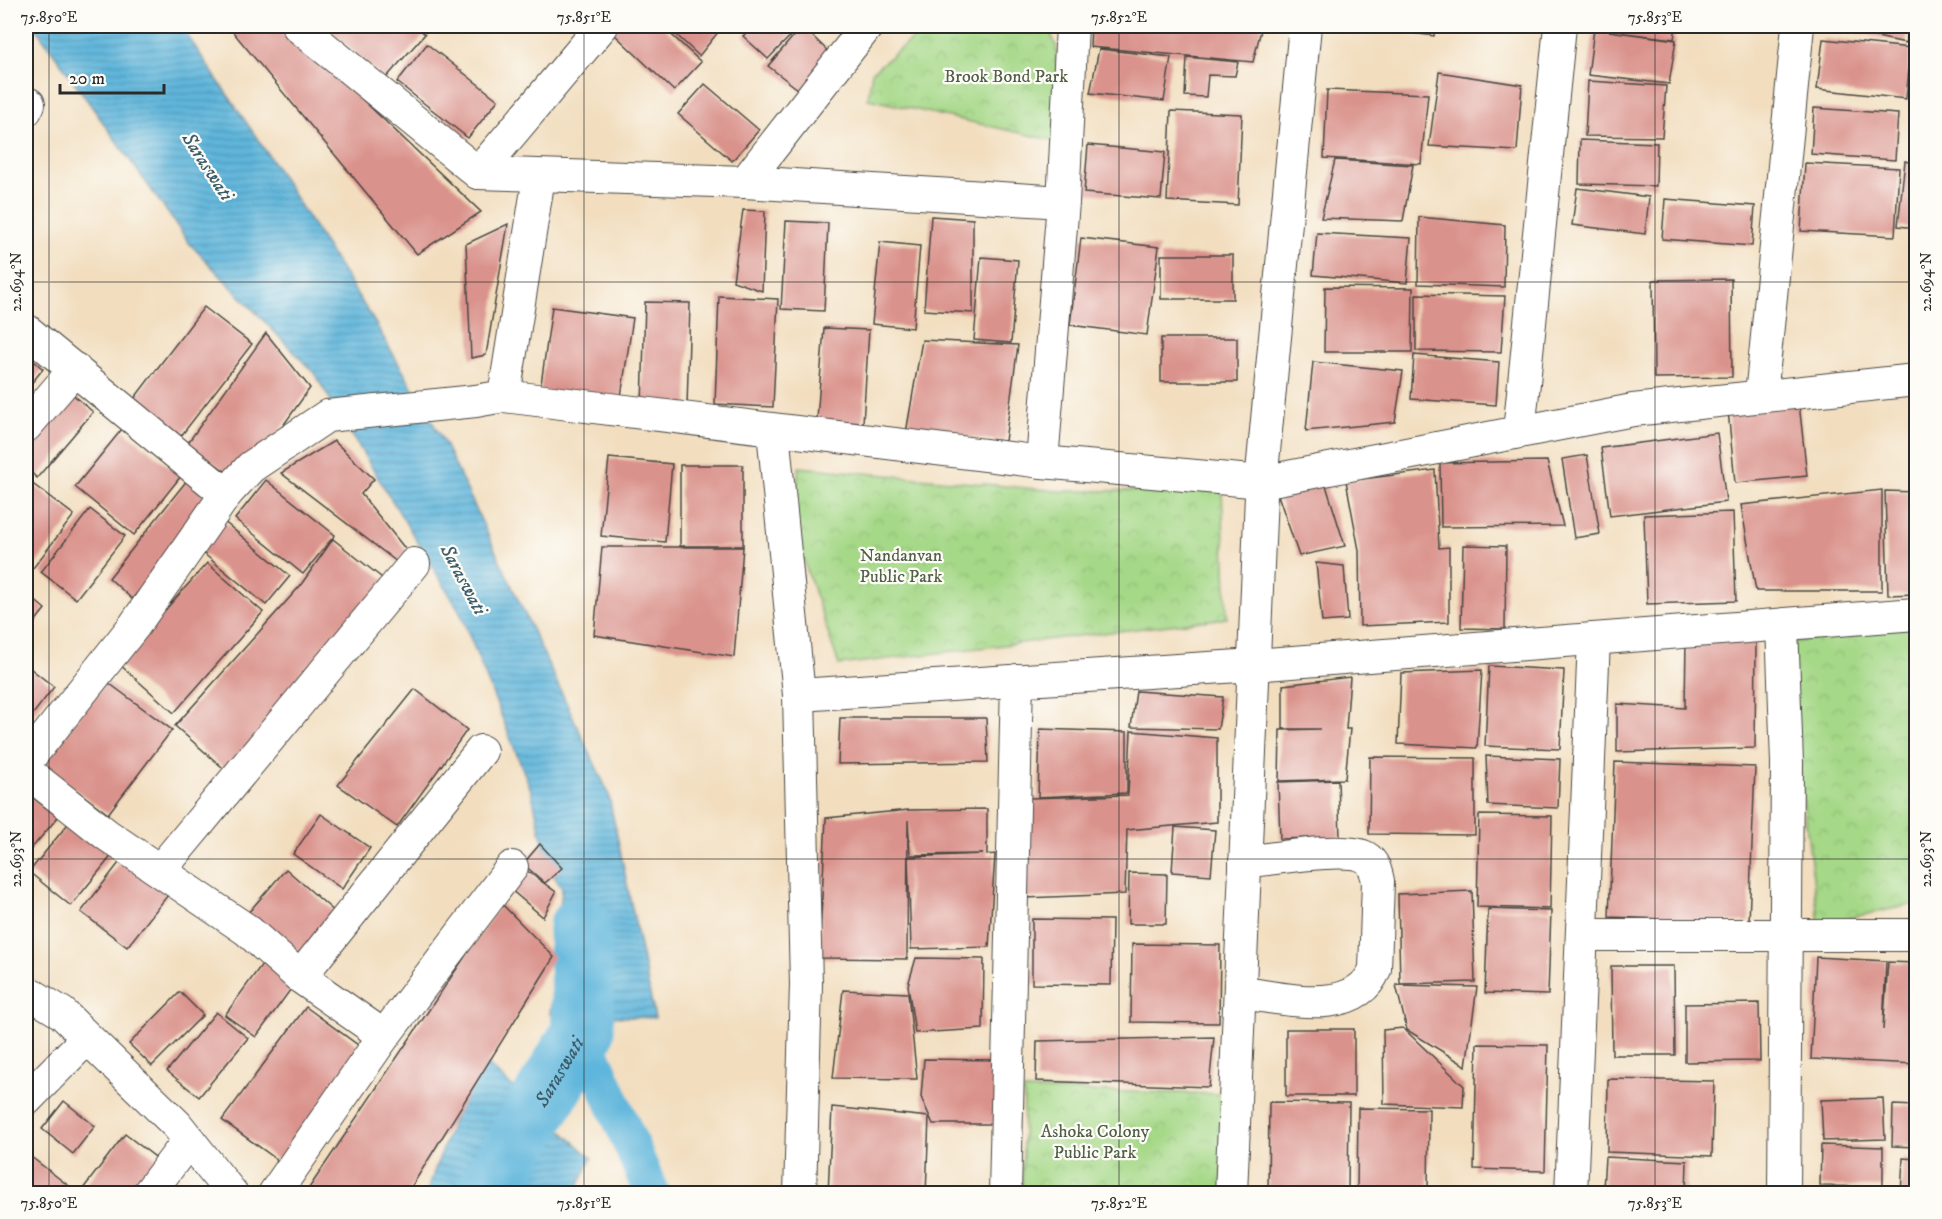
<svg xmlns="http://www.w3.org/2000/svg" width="1942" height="1219" font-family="'IM FELL DW Pica',serif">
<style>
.park{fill:url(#park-crowns);stroke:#688259;stroke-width:1.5}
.water{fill:url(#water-rules);stroke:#457084;stroke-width:1.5}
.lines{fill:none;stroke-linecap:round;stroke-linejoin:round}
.canal{stroke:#5fb6dc;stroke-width:36}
.river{stroke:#5fb6dc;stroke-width:63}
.building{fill:#da938c}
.minor-casing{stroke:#494641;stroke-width:34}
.minor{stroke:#fff;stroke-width:32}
.ticks{fill:none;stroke:#2b2b2b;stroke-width:1.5;stroke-opacity:0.45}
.labels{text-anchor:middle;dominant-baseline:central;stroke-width:4.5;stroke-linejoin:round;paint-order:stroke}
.park-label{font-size:18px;fill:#505f47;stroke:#fdfcf7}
.water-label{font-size:20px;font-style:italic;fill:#3d5c69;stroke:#fdfcf7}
.neatline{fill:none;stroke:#2b2b2b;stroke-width:2}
.ticks-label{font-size:15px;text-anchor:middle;fill:#2b2b2b}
</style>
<defs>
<pattern id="park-crowns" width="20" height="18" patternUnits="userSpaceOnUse" patternTransform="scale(1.5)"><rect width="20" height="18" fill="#a5d887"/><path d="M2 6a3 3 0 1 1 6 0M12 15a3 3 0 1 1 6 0" fill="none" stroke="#8eba75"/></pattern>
<pattern id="water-rules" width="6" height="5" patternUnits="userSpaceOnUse" patternTransform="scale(1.5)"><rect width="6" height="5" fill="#5fb6dc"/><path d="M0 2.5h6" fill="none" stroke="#4f94b3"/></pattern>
</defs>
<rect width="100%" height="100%" fill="#fdfcf7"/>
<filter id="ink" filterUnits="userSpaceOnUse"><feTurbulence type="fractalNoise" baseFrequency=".0167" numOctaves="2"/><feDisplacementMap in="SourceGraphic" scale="12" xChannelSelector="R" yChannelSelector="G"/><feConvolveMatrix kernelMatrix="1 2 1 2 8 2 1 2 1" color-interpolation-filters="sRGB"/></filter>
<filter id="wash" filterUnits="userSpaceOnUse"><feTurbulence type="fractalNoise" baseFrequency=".008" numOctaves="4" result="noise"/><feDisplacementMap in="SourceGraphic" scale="24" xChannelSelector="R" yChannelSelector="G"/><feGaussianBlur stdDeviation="1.35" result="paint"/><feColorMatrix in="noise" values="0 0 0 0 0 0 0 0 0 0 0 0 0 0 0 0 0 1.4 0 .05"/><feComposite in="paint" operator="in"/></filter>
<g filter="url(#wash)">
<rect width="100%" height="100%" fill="#f2debf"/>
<g class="park">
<polygon points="928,26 1047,26 1056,45 1061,142 868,99 872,72"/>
<polygon points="799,467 1058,491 1222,490 1227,618 839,665 792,526"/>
<polygon points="1916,621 1916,904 1819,924 1783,644"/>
<polygon points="1024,1090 1224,1094 1223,1193 1022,1194"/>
</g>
<g class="water">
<polygon points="34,26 181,26 267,153 374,321 444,442 468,492 608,792 655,1018 550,1014 562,888 549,869 531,790 459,610 314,373 190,244"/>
<polygon points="477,1055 592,1158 575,1193 426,1194"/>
</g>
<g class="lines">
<polyline class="canal" points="583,1033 652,1194"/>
<path class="river" id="s1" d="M 487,1194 L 583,1033 L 580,928"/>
</g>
<g id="blocks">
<g class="building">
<polygon points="242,26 285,26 481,212 417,254 233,32"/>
<polygon points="324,26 415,26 425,34 385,79"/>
<polygon points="620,26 662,26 701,62 674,91 613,33"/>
<polygon points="667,26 723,26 699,56"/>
<polygon points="753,26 800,26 768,59 743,36"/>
<polygon points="802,26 832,55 803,93 768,66"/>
<polygon points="1091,26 1262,26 1253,62 1090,47"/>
<polygon points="1359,26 1435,26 1434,36"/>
<polygon points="1591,26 1676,26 1674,39 1609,31 1676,40 1669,84 1588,75 1594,29"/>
<polygon points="1825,26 1909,26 1906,43"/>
<polygon points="1823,39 1911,48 1906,99 1817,89"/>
<polygon points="427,44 498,100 468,138 397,82"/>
<polygon points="1099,49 1171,57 1164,101 1090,93"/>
<polygon points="1913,55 1916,55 1916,107 1909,107"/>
<polygon points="1187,57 1238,62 1235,76 1208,75 1206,97 1185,96"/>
<polygon points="1439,72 1522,85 1517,151 1429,146"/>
<polygon points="1588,81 1666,86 1662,137 1585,136"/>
<polygon points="705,84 759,130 732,161 678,114"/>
<polygon points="1327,90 1428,94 1421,164 1324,158"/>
<polygon points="1814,108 1898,114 1895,160 1811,154"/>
<polygon points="1171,111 1242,114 1238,205 1167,201"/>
<polygon points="1580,140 1657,143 1656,186 1579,184"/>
<polygon points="1088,145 1165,152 1161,199 1084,193"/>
<polygon points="1335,160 1413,165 1403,221 1321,218"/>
<polygon points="1905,161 1916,164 1916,228 1898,226"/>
<polygon points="1805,163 1899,168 1895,236 1801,231"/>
<polygon points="1577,188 1649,197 1645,234 1572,225"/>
<polygon points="1665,199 1755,206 1752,246 1662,239"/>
<polygon points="743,210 765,211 762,291 733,281"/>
<polygon points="931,216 973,219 973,313 924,310"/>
<polygon points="1419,217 1505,225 1504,287 1418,284"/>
<polygon points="786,221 828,223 824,311 781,309"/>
<polygon points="508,224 486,355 471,358 466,244"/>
<polygon points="1317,233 1411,238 1407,283 1313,275"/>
<polygon points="1081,238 1159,247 1147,335 1070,325"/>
<polygon points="880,242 920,246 913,328 872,324"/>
<rect x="1161" y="255" width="72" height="44"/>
<polygon points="981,257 1018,260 1011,343 974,340"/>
<polygon points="1731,279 1732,377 1654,378 1653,280"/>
<polygon points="1325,287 1413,288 1412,352 1324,352"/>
<polygon points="1416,294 1505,296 1501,352 1416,351"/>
<polygon points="719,296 778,299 773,407 715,404"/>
<polygon points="645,302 690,303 687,407 642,406"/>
<polygon points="204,307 252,344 181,436 133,400"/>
<polygon points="552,307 633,318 620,403 540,391"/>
<polygon points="824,328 869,330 863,423 817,420"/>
<polygon points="266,333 310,388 242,483 187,444"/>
<rect x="1161" y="338" width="76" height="44"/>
<polygon points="922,340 1018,345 1005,441 906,433"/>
<polygon points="26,354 43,369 26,390"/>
<polygon points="1414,355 1499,362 1496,405 1411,399"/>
<polygon points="1313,362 1403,371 1395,422 1306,431"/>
<polygon points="69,391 93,412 37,478 26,468 26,442"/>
<polygon points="1799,403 1807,476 1735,483 1728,410"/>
<polygon points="122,429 181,476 134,535 75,487"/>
<polygon points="1717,433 1726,502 1610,516 1601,448"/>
<polygon points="334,441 374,479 361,494 407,551 397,562 281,473"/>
<polygon points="1587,455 1600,534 1574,538 1562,459"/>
<polygon points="609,458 672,464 665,542 601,536"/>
<polygon points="1547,461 1563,526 1441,527 1440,463"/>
<rect x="680" y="465" width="63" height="81"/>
<polygon points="1435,470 1439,548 1449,547 1449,622 1360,626 1359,550 1346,481"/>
<polygon points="26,479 74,515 30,572 26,569"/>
<polygon points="188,479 215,502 132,599 109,578"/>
<polygon points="1324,479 1345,546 1299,556 1278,495"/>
<polygon points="266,480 335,535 303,574 235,519"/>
<polygon points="1882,490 1882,591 1756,591 1741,505"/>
<polygon points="1885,491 1916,492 1916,594 1888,595"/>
<polygon points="90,509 125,536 76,599 41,572"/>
<polygon points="1733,512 1736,601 1647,604 1644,515"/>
<polygon points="222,520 290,576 266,605 198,549"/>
<polygon points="333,539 386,581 230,774 175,726 300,586"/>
<polygon points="1463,545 1506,546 1505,629 1461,628"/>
<polygon points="602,547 743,547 734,657 594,635"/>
<polygon points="207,563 263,612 174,713 118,663"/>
<polygon points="1316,563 1344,566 1348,620 1322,622"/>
<polygon points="26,593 45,609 26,633"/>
<polygon points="1686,641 1756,642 1755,748 1617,752 1617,704 1685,708"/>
<polygon points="26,665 54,687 26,723"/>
<polygon points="1489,666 1564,670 1560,749 1485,746"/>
<polygon points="1482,670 1477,748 1398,744 1401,673"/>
<polygon points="1350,677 1346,729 1350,729 1345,779 1279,781 1280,730 1320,729 1283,729 1283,685"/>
<polygon points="106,681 172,730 108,814 43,765"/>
<polygon points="415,689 467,730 397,827 338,785"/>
<polygon points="1136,691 1223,697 1218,729 1131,727"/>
<polygon points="840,718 986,718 988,762 838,764"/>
<polygon points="1040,729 1127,732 1127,793 1038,797"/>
<polygon points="1131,731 1217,738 1217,822 1127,830 1125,894 1025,898 1030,798 1128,795"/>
<polygon points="1486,756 1560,759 1558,808 1488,805"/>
<polygon points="1370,757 1475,758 1475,835 1369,834"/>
<polygon points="1615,762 1755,767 1749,922 1609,917"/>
<polygon points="1338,780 1340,837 1280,839 1278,782"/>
<polygon points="32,797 58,817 26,855 26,805"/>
<polygon points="987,809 987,855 995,854 989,947 911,949 908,857 983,854 910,855 908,820 907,959 819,958 826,818 909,810"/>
<polygon points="321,814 370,848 342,889 293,854"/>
<polygon points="1479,815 1552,816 1550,909 1477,907"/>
<polygon points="71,820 113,854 71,906 29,872"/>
<polygon points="1175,827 1215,830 1211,875 1172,872"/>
<polygon points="540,844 562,868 545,883 523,864"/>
<polygon points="122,859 168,895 127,947 81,912"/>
<polygon points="519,865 556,892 543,917 503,883"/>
<polygon points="286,869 336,913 297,958 247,914"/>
<polygon points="1129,873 1167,874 1166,924 1128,924"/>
<polygon points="1472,891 1475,982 1400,984 1398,894"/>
<polygon points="501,903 554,957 407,1194 305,1194"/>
<polygon points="1488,909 1551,911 1548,995 1485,993"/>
<polygon points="1032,919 1112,920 1111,985 1032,984"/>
<polygon points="1132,944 1220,945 1219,1023 1131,1022"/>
<polygon points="1816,957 1886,961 1883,1030 1888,962 1916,963 1916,1064 1811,1059"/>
<polygon points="916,958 984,959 983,1029 915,1033 908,985"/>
<polygon points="265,960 296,982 256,1037 225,1015"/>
<polygon points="1611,966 1674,966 1675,1055 1612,1055"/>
<polygon points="1396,985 1477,987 1466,1066 1407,1030"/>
<polygon points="843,990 908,993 917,1079 833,1078"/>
<polygon points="180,992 203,1015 152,1066 129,1044"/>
<polygon points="1759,1003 1760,1061 1685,1062 1685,1004"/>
<polygon points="306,1007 362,1048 279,1161 222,1120"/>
<polygon points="216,1012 248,1038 199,1097 167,1071"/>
<polygon points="1403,1028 1464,1086 1463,1107 1384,1104 1383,1030"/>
<rect x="1286" y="1029" width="68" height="67"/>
<polygon points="1214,1037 1209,1087 1036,1081 1037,1041"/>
<polygon points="1477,1044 1548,1045 1545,1171 1474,1169"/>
<polygon points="924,1059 1001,1060 995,1124 933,1124 921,1097"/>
<polygon points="1608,1079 1714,1081 1712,1156 1607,1152"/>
<polygon points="1883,1098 1885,1139 1823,1141 1821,1100"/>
<polygon points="64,1101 95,1126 73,1154 42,1129"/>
<polygon points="1269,1102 1349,1103 1348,1194 1268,1194"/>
<polygon points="1893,1105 1916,1106 1916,1147 1892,1146"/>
<polygon points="832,1107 929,1117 926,1194 828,1194"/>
<polygon points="1358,1108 1429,1109 1428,1194 1357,1194"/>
<polygon points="125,1134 163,1163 138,1194 79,1194"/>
<polygon points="1821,1145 1883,1147 1883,1187 1820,1186"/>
<polygon points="26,1153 74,1190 72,1194 26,1194"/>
<polygon points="1605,1157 1687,1161 1686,1194 1603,1190"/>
<polygon points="1903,1158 1916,1159 1916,1194 1901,1194"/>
</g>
</g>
</g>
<g filter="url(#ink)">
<use href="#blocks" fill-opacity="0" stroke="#494641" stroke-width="1.5"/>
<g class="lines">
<g class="minor-casing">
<g id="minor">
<polyline points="298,26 478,173 745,182 1063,202"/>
<polyline points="26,110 29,104"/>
<polyline points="478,173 602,26"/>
<polyline points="745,182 867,26"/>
<polyline points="26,330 226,494"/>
<polyline points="504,396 539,177"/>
<polyline points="1761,396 1798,26"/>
<polyline points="26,426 75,369"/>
<polyline points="773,431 799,695 806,984 800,1194"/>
<polyline points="1519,432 1560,26"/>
<polyline points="1042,462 1063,202 1072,26"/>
<polyline points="1782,625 1787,763 1784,1194"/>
<polyline points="799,695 1254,665 1916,614"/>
<polyline points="26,762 134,626 226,494 251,467 327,416 476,401 504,396 1042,462 1262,482 1633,410 1916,380"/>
<polyline points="26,771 107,835 247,930 300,977 384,1036"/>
<polyline points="161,869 414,564"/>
<polyline points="1582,935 1916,935"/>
<polyline points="300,977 481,751"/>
<polyline points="26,991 62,1013 177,1125 232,1194"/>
<path d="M 1241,993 C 1281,997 1356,1019 1375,969 L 1378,881 C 1376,872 1374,862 1365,857 C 1345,846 1271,859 1245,862"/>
<polyline points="26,1100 87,1038"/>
<polyline points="148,1194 189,1140"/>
<polyline points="274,1194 384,1036 512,867"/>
<polyline points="1005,1194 1017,680"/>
<polyline points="1231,1194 1262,472 1305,26"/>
<polyline points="1571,1194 1594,639"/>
</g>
</g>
<use href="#minor" class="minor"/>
</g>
</g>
<path class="ticks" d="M 49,26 L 49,1194M 584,26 L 584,1194M 1119,26 L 1119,1194M 1655,26 L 1655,1194M 26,282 L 1916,282M 26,859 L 1916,859"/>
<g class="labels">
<g class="park-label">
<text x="1006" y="77">Brook Bond Park</text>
<text x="901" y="556">Nandanvan<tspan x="901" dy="21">Public Park</tspan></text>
<text x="1095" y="1132">Ashoka Colony<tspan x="1095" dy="21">Public Park</tspan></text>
</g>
<g class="water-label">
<text transform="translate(207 167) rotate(57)">Saraswati</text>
<text transform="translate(463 580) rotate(62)">Saraswati</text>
<text stroke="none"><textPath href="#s1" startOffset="142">Saraswati</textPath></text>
</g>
</g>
<rect width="1942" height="1219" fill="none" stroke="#fdfcf7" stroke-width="66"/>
<path d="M60 84v9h104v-9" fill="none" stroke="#2b2b2b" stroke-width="3"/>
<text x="69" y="84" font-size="18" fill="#2b2b2b" stroke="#fdfcf7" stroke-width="4.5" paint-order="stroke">20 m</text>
<rect x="33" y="33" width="1876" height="1153" class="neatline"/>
<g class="ticks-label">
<text x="49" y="22">75.850°E</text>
<text x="584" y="22">75.851°E</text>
<text x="1119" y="22">75.852°E</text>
<text x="1655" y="22">75.853°E</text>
<text transform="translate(16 282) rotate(-90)" y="5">22.694°N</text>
<text transform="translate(1926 282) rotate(-90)" y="5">22.694°N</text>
<text transform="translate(16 859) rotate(-90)" y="5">22.693°N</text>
<text transform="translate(1926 859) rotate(-90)" y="5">22.693°N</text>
<text x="49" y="1208">75.850°E</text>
<text x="584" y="1208">75.851°E</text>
<text x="1119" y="1208">75.852°E</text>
<text x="1655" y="1208">75.853°E</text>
</g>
</svg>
